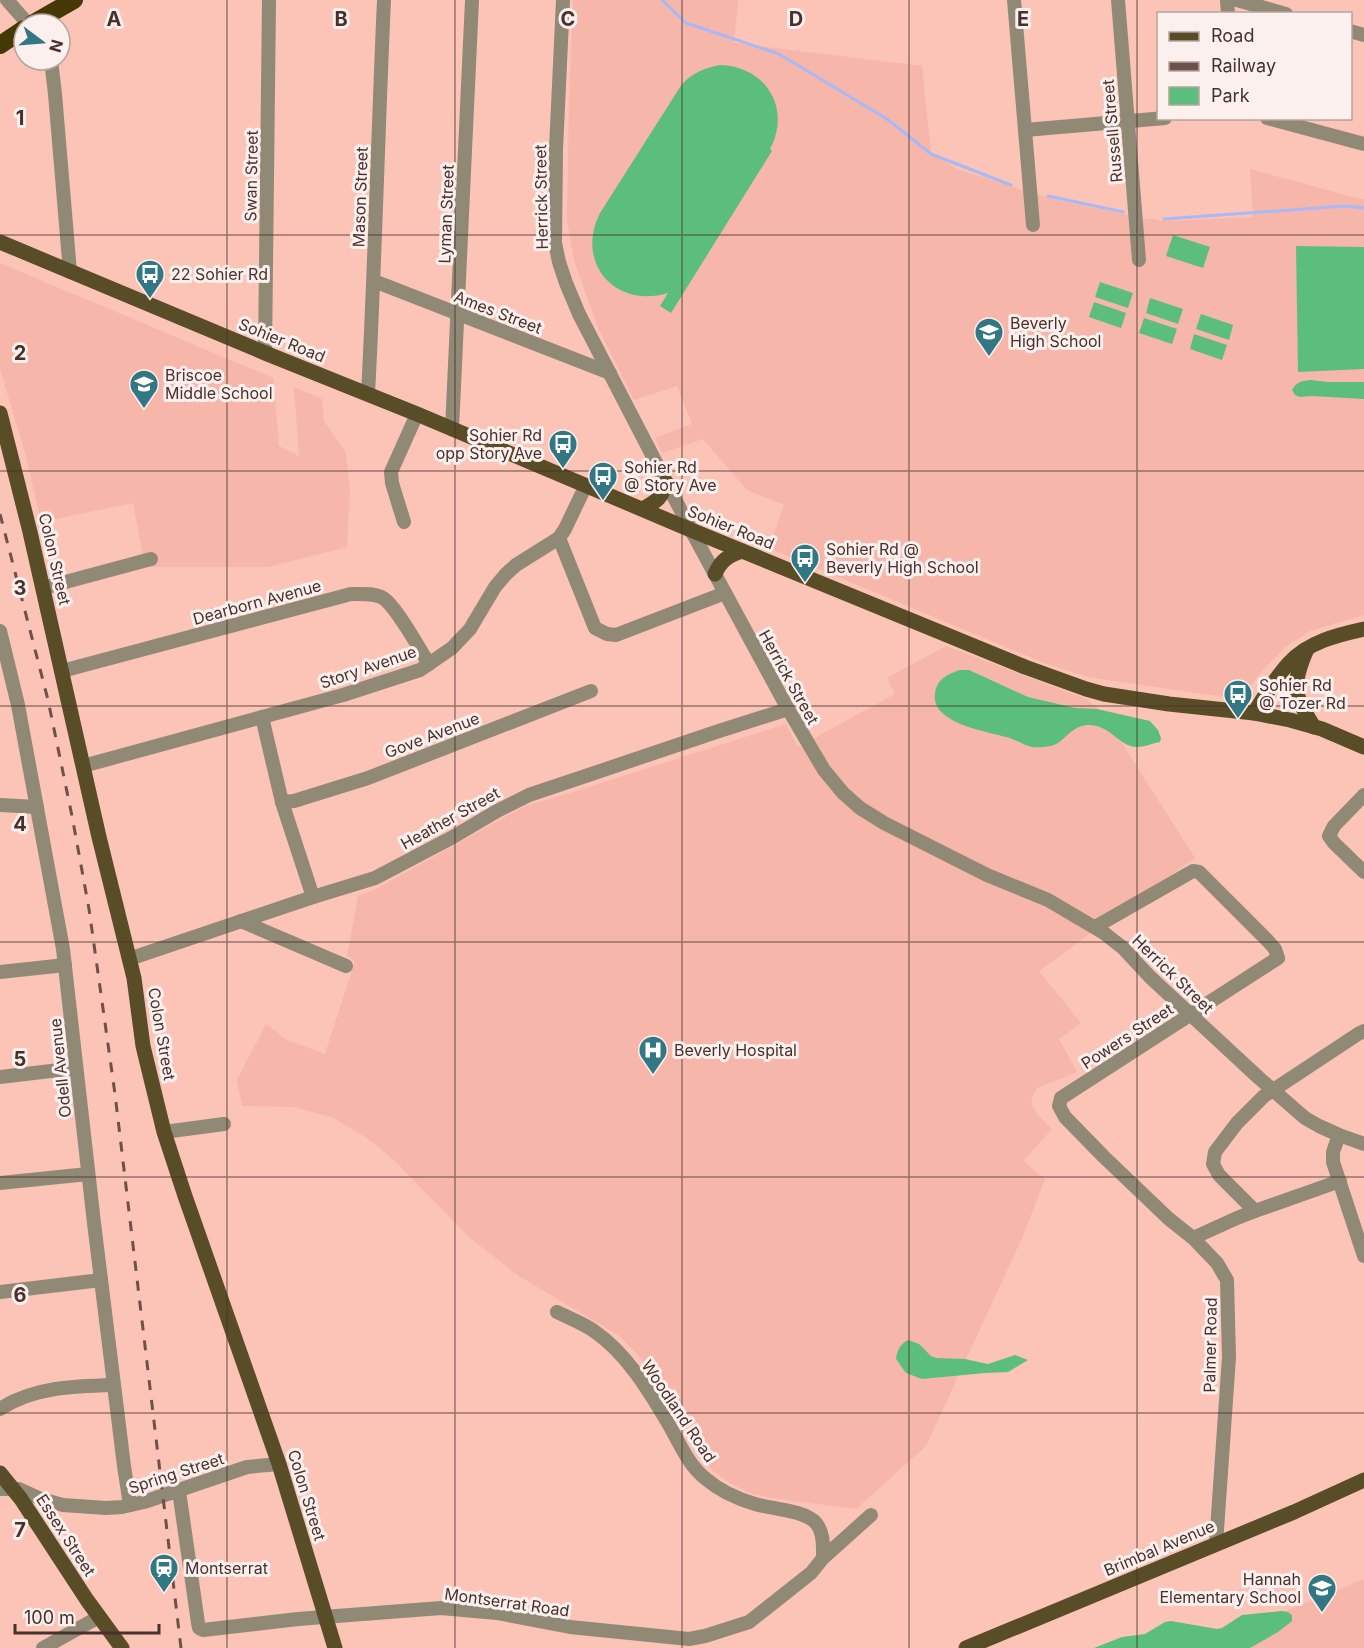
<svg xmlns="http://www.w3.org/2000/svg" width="1364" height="1648" font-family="Inter,sans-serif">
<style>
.built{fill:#f6b6a9}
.green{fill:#5bbf7b}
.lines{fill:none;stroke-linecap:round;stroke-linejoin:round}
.stream{stroke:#a7b9f6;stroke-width:3}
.minor{stroke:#908975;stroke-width:14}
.major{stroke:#594d27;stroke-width:15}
.highway{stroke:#463805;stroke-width:18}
.rail{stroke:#6f514b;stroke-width:3;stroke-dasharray:10 10;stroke-linecap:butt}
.grid{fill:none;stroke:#47312c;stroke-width:1.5;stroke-opacity:0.55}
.labels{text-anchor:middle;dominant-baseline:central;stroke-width:6;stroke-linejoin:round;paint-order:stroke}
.street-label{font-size:16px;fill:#47312c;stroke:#fcf0ee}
.poi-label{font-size:16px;fill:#47312c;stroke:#fcf0ee;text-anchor:start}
.grid-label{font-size:20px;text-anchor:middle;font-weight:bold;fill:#47312c;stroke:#fcf0ee;stroke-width:6;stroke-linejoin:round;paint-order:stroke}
</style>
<rect width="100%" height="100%" fill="#fcc3b7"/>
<g class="built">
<polygon points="573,0 738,0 734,43 922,66 931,153 957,169 1052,199 1147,219 1168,221 1253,217 1250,169 1364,200 1364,615 1310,631 1285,647 1262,671 1246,692 1240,697 1231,698 1088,677 1044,663 769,548 784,505 747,490 703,439 662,453 655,438 692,424 677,386 634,400 599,330 574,261 567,220 569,103"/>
<polygon points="0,263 273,378 279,446 299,456 294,387 322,399 324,421 345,451 350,487 347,547 268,567 144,567 142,550 133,503 41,522 26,456 0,369"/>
<polygon points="946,646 1086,699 1102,712 1195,858 1039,971 1081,1023 1059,1039 1077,1072 1037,1088 1033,1095 1031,1104 1037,1114 1052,1129 1023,1161 1045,1179 1022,1238 926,1446 856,1509 771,1498 750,1493 730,1483 713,1471 641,1358 618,1335 519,1276 470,1238 394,1160 367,1138 332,1117 293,1107 242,1106 237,1080 266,1024 287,1040 325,1054 355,961 347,956 358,896 374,890 525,806 573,792 786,724 798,747 895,694 887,678"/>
<polygon points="1364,1579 1364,1648 1195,1648"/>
</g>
<g class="green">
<path d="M 720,65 C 765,66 792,108 770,149 L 772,151 L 671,313 L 660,306 L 668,293 C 615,309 575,263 600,213 L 682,84 C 693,73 704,68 720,65 Z"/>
<polygon points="1173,235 1210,247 1203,268 1166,256"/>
<polygon points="1296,246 1364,247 1364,369 1298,372"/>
<polygon points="1100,282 1133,293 1128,308 1095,297"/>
<polygon points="1150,298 1183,309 1178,324 1146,313"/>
<polygon points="1094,302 1126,313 1121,328 1089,317"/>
<polygon points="1201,314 1233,325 1229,340 1196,329"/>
<polygon points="1144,318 1177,329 1172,344 1139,333"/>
<polygon points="1194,334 1227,345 1222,360 1190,349"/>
<path d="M 1311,380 L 1328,382 L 1364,382 L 1364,399 L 1312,396 L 1300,397 L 1295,395 L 1292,390 C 1297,381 1303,381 1311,380 Z"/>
<path d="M 960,670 L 969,670 L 1028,697 L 1075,708 L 1097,709 L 1150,721 L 1158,730 L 1161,738 L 1160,742 C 1153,743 1145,747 1138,747 C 1120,748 1111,725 1089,725 C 1075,725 1069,735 1058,743 C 1052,747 1039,748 1032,747 C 1023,745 1015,739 1006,737 C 985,731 930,723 935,693 C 937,679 948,674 960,670 Z"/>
<path d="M 908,1340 L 919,1344 L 931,1356 L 936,1358 L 965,1359 L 988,1364 L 1015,1355 L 1028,1360 L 1008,1372 L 985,1373 L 922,1379 L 906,1373 L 896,1359 C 897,1351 900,1344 908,1340 Z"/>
<polygon points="1282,1611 1288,1612 1292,1615 1292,1621 1278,1632 1250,1648 1094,1648 1122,1637 1145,1634 1165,1622 1171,1621 1217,1629 1222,1628 1242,1615"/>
</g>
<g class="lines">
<g class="stream">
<polyline points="662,0 686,23 779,54 887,119 931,154 1011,185"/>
<polyline points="1048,196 1123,212"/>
<polyline points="1164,219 1345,206 1364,208"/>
</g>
<g class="minor">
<polyline points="7,0 28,24"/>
<polyline points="563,0 556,149 555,243 559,262 566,283 579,314 691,530 788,709 824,770 843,793 860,808 884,823 987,875 1048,900 1104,933 1123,948 1150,977 1259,1078 1305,1118 1319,1126 1339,1135 1364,1144"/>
<polyline points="1014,0 1033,225"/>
<polyline points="1118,0 1139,260"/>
<polyline points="1227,0 1228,14"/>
<polyline points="1237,0 1286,14"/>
<polyline points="1350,31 1364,35"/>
<polyline points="51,60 55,94 70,272"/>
<polyline points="1267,118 1364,144"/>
<polyline points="1025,130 1165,118"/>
<polyline points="374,281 610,373"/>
<polyline points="265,353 269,0"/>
<path d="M 368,394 C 375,263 378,131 384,0"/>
<polyline points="452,429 472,0"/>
<polyline points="404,522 392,483 391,472 417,414"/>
<polyline points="559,538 595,628 607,634 616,635 725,593"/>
<polyline points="43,588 151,559"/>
<polyline points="0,631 18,705 63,949 94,1223 124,1466 130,1505"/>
<path d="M 62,671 L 351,594 C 361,594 375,593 383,598 C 396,606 420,650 429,664"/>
<polyline points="262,717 282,802 313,897"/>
<polyline points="83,766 343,695 420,670 452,648 470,629 495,587 506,574 516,565 559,538 565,529 586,485"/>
<polyline points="1364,795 1334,826 1329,836 1334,843 1364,872"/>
<polyline points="282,802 294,801 368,778 591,691"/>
<polyline points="0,805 37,807"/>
<polyline points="241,921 346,966"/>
<polyline points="1095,927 1193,871 1199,872 1268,941 1275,949 1278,958 1061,1098 1059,1106 1065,1117 1103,1156 1169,1219 1193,1238 1217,1263 1227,1280 1229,1357 1216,1544"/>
<polyline points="129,959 313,897 375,878 453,837 497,811 529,795 719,731 788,709"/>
<polyline points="0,972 65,965"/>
<polyline points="0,1077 76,1068"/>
<polyline points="164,1132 224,1124"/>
<polyline points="1339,1135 1333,1152 1333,1162 1364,1256"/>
<polyline points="1340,1181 1255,1211 1219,1175 1213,1164 1215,1152 1237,1123 1264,1096 1358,1034 1364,1031"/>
<polyline points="0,1183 88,1174"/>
<polyline points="1193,1238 1237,1218 1255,1211"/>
<polyline points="0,1292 101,1280"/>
<path d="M 557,1312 C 569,1318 583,1323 594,1331 C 626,1353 648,1389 668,1423 C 679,1442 688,1465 706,1479 C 720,1491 738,1499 755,1504 C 772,1509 804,1510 816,1523 C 824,1533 823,1546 823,1558"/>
<path d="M 0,1409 C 33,1387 75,1386 114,1385"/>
<polyline points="0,1489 19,1489 41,1499 63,1505 106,1508 122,1507 144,1502 247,1467 279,1464"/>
<polyline points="179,1491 198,1623 199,1628 203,1630 298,1619 441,1608 497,1613 570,1627 689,1639 705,1636 749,1622 811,1573 823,1558 871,1515"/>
<polyline points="43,1648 99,1617"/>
</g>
<g class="major">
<polyline points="0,242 265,353 417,414 691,530 1025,667 1086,689 1104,694 1169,704 1254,713 1290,720 1322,729 1364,747"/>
<polyline points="0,413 30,532 99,837 134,978 143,1046 164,1132 185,1196 279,1464 335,1648"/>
<path d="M 643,509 C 656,501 662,499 666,482"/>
<path d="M 715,574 C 721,560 728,556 742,551"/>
<path d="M 1307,649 C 1291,686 1293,694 1314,727"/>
<path d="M 1254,713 C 1265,696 1275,678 1289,663 C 1308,642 1337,635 1364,629"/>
<polyline points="0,1473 21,1499 87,1600 122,1648"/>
<polyline points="966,1648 1294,1512 1364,1480"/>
</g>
<g class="highway">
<polyline points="32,24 74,0"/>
<polyline points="0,45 24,29"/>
</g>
<polyline class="rail" points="0,514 48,700 72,816 89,909 115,1094 181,1648"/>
</g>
<path class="grid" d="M 227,0 L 227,1648M 455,0 L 455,1648M 682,0 L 682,1648M 909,0 L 909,1648M 1137,0 L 1137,1648M 0,235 L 1364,235M 0,471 L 1364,471M 0,706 L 1364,706M 0,942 L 1364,942M 0,1177 L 1364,1177M 0,1413 L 1364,1413"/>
<defs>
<g id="bus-pin" transform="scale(1.5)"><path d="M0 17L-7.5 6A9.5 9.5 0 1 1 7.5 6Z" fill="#317784" stroke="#fcf0ee"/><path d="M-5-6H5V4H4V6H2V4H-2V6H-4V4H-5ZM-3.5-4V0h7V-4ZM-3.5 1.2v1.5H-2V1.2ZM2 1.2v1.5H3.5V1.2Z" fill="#fff"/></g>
<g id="school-pin" transform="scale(1.5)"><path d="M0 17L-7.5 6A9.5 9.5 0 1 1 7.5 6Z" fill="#317784" stroke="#fcf0ee"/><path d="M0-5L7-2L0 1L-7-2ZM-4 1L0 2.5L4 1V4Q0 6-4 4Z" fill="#fff"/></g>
<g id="hospital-pin" transform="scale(1.5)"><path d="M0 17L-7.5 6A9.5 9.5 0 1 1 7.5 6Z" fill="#317784" stroke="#fcf0ee"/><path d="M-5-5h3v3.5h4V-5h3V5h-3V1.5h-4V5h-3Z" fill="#fff"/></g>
<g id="station-pin" transform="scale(1.5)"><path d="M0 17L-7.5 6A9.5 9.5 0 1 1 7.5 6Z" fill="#317784" stroke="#fcf0ee"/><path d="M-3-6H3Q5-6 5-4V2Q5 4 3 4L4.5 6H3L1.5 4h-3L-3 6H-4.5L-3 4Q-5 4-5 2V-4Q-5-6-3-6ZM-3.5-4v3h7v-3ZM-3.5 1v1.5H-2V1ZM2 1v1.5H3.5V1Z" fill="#fff"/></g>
</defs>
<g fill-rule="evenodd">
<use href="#bus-pin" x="150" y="274"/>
<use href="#school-pin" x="989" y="332"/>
<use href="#school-pin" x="144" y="384"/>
<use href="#bus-pin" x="563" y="444"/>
<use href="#bus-pin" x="603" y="476"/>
<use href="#bus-pin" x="805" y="558"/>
<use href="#bus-pin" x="1238" y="694"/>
<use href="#hospital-pin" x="653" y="1050"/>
<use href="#station-pin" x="164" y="1568"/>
<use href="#school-pin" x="1322" y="1588"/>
</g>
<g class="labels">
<g class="street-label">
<text transform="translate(1112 131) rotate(-95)">Russell Street</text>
<text transform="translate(251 176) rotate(-89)">Swan Street</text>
<text transform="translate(360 197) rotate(-88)">Mason Street</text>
<text transform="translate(541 197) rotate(-91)">Herrick Street</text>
<text transform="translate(446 214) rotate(-88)">Lyman Street</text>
<text transform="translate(498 312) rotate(21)">Ames Street</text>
<text transform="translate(282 340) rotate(22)">Sohier Road</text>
<text transform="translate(731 527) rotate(22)">Sohier Road</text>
<text transform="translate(55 559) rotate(77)">Colon Street</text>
<text transform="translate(257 602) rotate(-15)">Dearborn Avenue</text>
<text transform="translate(368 667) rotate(-19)">Story Avenue</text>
<text transform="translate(789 677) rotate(61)">Herrick Street</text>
<text transform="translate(432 735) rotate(-21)">Gove Avenue</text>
<text transform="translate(450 818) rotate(-29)">Heather Street</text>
<text transform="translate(1173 974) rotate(44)">Herrick Street</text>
<text transform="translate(162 1034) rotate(80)">Colon Street</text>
<text transform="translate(1127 1036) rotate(-33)">Powers Street</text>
<text transform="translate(60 1068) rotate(-96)">Odell Avenue</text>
<text transform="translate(1210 1345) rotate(-89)">Palmer Road</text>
<text transform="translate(679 1411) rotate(56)">Woodland Road</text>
<text transform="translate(176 1473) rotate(-18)">Spring Street</text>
<text transform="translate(307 1495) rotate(73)">Colon Street</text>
<text transform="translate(66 1535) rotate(57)">Essex Street</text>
<text transform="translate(1159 1548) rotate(-23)">Brimbal Avenue</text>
<text transform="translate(507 1602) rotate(8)">Montserrat Road</text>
</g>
<g class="poi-label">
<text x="171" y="274">22 Sohier Rd</text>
<text x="1010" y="323">Beverly<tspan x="1010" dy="18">High School</tspan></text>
<text x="165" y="375">Briscoe<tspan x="165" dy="18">Middle School</tspan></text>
<text x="542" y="435" text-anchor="end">Sohier Rd<tspan x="542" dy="18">opp Story Ave</tspan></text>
<text x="624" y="467">Sohier Rd<tspan x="624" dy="18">@ Story Ave</tspan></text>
<text x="826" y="549">Sohier Rd @<tspan x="826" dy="18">Beverly High School</tspan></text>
<text x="1259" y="685">Sohier Rd<tspan x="1259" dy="18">@ Tozer Rd</tspan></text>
<text x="674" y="1050">Beverly Hospital</text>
<text x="185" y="1568">Montserrat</text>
<text x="1301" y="1579" text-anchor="end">Hannah<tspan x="1301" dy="18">Elementary School</tspan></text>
</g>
</g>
<g class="grid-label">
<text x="114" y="26">A</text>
<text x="341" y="26">B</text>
<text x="568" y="26">C</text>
<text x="796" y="26">D</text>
<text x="1023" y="26">E</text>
<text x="20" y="125">1</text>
<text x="20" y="360">2</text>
<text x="20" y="595">3</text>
<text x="20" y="831">4</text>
<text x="20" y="1066">5</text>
<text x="20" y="1302">6</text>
<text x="20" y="1537">7</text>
</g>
<rect x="1157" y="12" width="195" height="108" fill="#fcf0ee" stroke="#b4a4a0" stroke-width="1.5"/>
<rect x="1169" y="32" width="30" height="9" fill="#594d27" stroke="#b4a4a0" stroke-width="1.5"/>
<text x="1211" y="42" font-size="18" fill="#47312c">Road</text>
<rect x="1169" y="62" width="30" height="9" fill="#6f514b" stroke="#b4a4a0" stroke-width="1.5"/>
<text x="1211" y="72" font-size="18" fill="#47312c">Railway</text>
<rect x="1169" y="87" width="30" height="18" fill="#5bbf7b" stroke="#b4a4a0" stroke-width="1.5"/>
<text x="1211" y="102" font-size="18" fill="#47312c">Park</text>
<g transform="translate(42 42) rotate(106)"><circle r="28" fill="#fcf0ee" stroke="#b4a4a0" stroke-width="1.5"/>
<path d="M0-4.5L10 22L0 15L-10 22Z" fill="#317784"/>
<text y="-9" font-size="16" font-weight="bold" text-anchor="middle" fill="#47312c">N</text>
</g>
<path d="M15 1624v9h144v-9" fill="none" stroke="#47312c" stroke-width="3"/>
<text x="24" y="1624" font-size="18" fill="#47312c" stroke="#fcf0ee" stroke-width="4.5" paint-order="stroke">100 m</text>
</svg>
